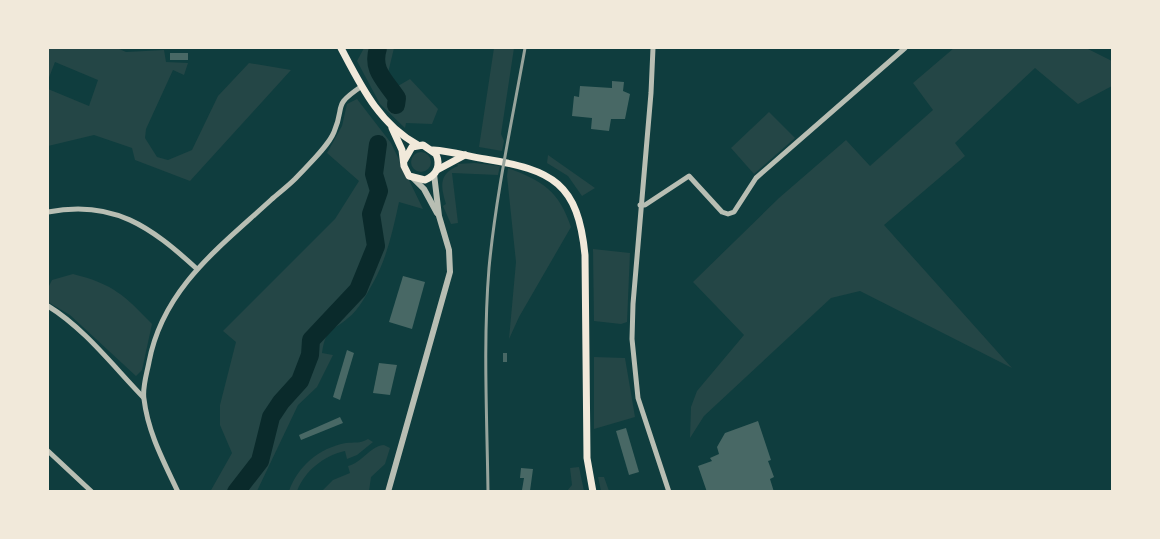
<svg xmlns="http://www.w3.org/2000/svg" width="1160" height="539" font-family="Helvetica,sans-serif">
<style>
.green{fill:#244646}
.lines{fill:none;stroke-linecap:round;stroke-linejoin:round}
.river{stroke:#0a2a2b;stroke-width:18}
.building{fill:#486865}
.minor{stroke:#b8beb3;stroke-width:5}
.tertiary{stroke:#b8beb3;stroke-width:6}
.secondary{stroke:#f1e9da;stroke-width:7}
.rail{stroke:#97a49c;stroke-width:3}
</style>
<rect width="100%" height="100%" fill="#0f3d3e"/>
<g class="green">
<polygon points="48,48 117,48 126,52 164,50 166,62 188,63 184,75 173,70 146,129 145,138 157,157 168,160 192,150 218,96 249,63 291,70 190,181 135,160 132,148 94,135 48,146 48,89 89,106 98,80 55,62 48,80"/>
<polygon points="364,48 394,48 388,73 398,86 410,79 438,109 432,124 406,123 405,128 380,104 357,61"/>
<polygon points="494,48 514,48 501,134 504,141 502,151 479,147"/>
<polygon points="954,48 1086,48 1112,61 1112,86 1078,104 1035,68 955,143 965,156 884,225 1012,368 860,291 831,298 704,416 690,438 691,407 697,391 744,335 693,282 779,198 846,140 870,166 933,110 913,83"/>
<path d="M 357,99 L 391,143 L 423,209 L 399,202 C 393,230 387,258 373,283 C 366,295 359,310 348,318 C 332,332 326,327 322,353 L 333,355 L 317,387 L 298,405 L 257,491 L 210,492 L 232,453 L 220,425 L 220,405 L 236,342 L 223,331 L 335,219 L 359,181 L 327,153 L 342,126 L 347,104 Z"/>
<polygon points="769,112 795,138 754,174 731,148"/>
<circle cx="421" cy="162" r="10"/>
<polygon points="548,155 595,188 582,196 568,176 547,163"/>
<path d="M 475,163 L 500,166 L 498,175 L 452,173 L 458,223 L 451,224 L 443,206 L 446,204 C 441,187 438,174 458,166 L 457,164 Z"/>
<path d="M 508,168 C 543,181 559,191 571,227 L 519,317 L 509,339 L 516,262 L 507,176 Z"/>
<polygon points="593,249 630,253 627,322 621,324 594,321"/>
<path d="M 73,274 C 113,284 124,295 152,324 L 142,370 L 136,376 L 70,315 L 48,302 L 48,288 L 52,280 Z"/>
<polygon points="594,357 625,358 635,417 594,429"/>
<path d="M 368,439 L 373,442 L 357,455 L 347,459 L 345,451 C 323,456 305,471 297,491 L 289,491 C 298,466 319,448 346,443 C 354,442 360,444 368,439 Z"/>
<path d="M 384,445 L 390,448 L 385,464 L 371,477 L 369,491 L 322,491 L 333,480 L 350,473 L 348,466 C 362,463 370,446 384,445 Z"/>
<polygon points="579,467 584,491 567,491 572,485 570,468"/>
<polygon points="598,477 604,477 609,491 601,491"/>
</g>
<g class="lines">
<g class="river">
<path d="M 378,48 C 371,70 385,80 397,98 L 396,105"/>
<polyline points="236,492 260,461 271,417 281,402 300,381 310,355 311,340 358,290 376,246 371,214 379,191 374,174 378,144"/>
</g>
</g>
<g class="building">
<rect x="170" y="53" width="18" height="7"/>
<polygon points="612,81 624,82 623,91 630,94 625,119 611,119 609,131 591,129 592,118 572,116 574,96 579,97 580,86 612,88"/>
<polygon points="403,276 425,282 412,329 389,322"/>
<polygon points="347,350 354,353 340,400 333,397"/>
<rect x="503" y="353" width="4" height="9"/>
<polygon points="379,363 397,365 390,395 373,393"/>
<polygon points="340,417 343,423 301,440 299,435"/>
<polygon points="758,421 771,460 768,461 774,477 770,479 774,492 707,492 698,466 712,461 710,458 719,454 717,447 725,433"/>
<polygon points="626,428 639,472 629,475 616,431"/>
<polygon points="521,468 533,469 530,491 522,490 524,478 520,478"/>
</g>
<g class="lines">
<g class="minor">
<polyline points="653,48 651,93 633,304 632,339 638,398 669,492"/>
<polyline points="640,205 645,205 689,176 722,212 728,214 734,212 756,178 905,48"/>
<path d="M 48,212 C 113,199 151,227 197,269"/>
<path d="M 48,306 C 84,328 113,366 143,397"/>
<polyline points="48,451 92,492"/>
<path d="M 178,492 C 164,462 148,433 144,399 C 142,388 147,373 149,362 C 163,288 220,247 272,199 C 280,192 288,186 295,179 C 306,167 328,147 334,132 C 346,104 331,107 362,86"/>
</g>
<g class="tertiary">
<polyline points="414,179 424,189 437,213"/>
<polyline points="388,492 450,272 449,250 439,216 434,174"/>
</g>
<g class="secondary">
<path d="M 341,48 C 361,86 379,124 418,145"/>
<path d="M 392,128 L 402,150 L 404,166 L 409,176 L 425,180 C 437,175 441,166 436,154 L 423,145 L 412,147 L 404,161"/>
<path d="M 433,150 C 451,151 467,156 485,159 C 553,170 578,183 585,255 L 587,458 L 593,492"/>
<polyline points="437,170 465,155"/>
</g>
<path class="rail" d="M 488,492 C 487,417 483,342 489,268 C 496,194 512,121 525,48"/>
</g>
<rect width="1160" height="539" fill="none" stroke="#f1e9da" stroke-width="98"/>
</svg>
